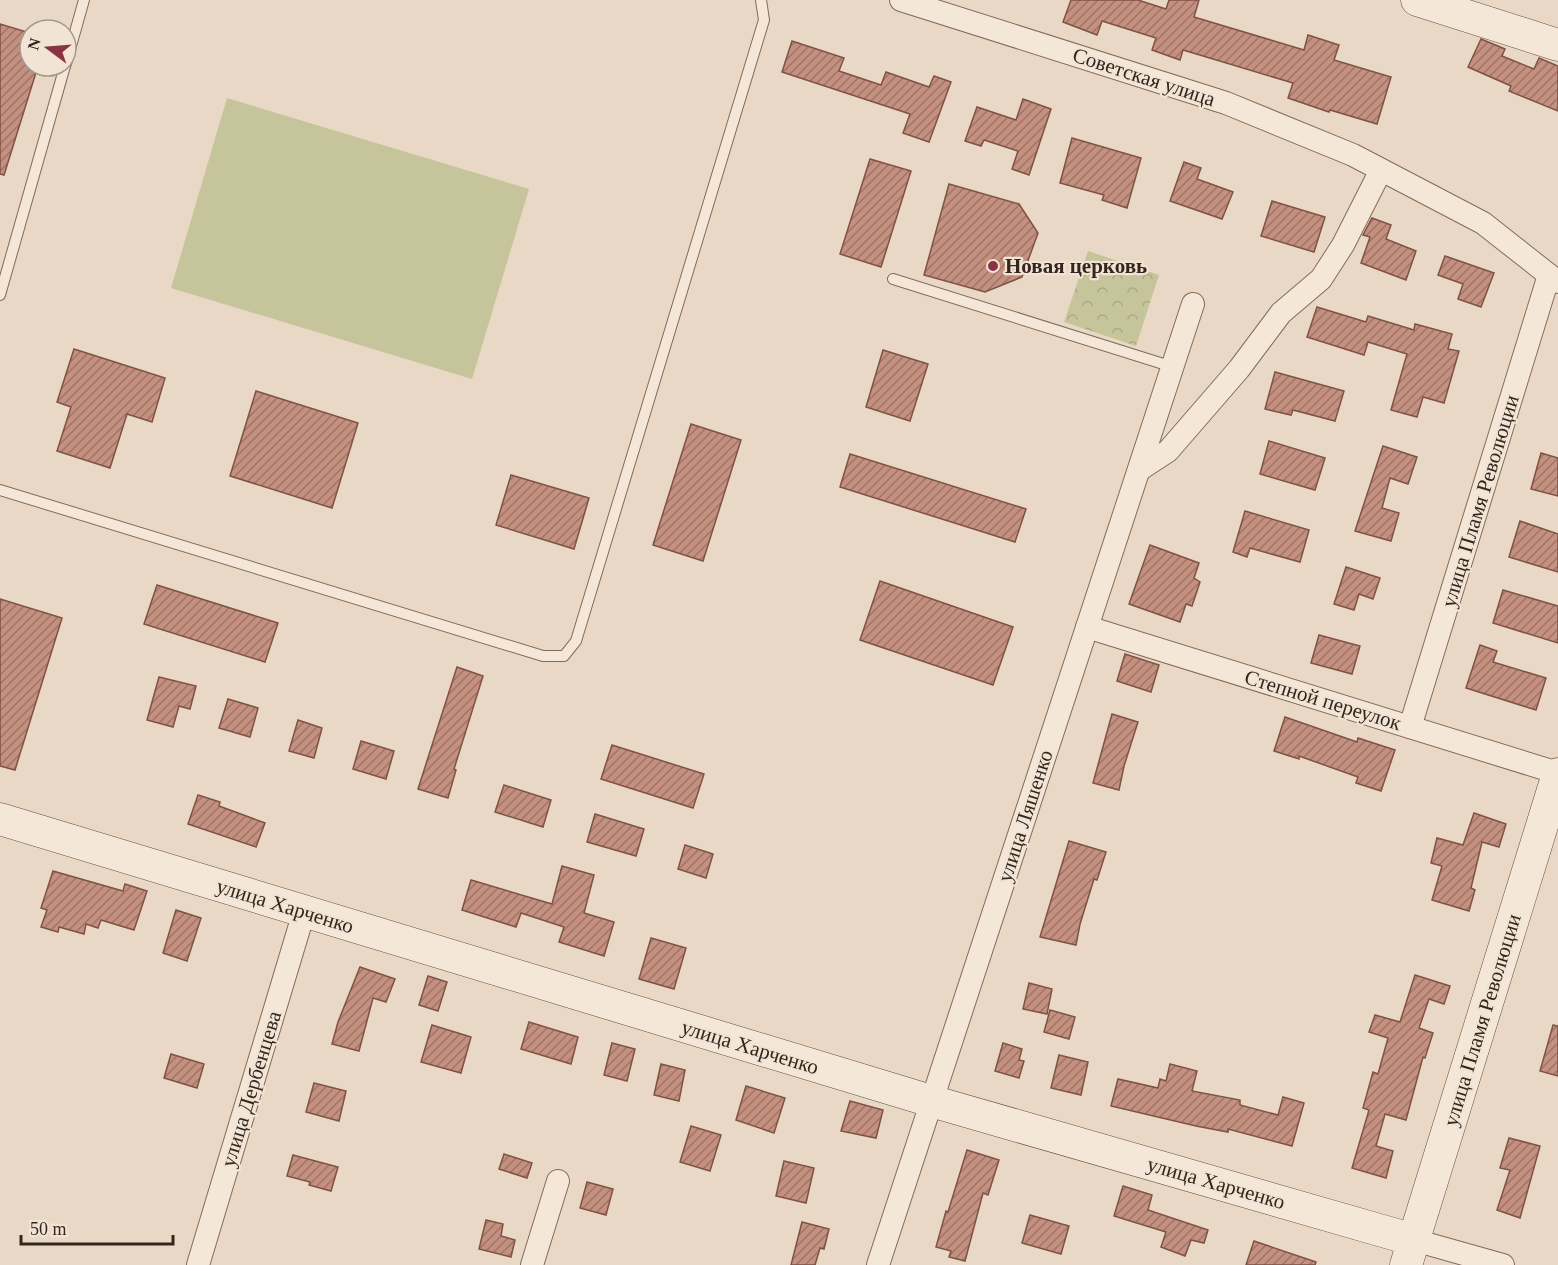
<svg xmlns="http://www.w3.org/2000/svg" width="1558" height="1265" font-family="'Times New Roman',serif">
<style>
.park{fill:url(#park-crowns)}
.garden{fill:#c6c49a}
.building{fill:url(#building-hatch);stroke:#7f5245;stroke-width:1.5}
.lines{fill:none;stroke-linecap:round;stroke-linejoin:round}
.lane-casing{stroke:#826b5d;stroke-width:12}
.street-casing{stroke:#826b5d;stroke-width:24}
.secondary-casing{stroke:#644c40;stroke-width:33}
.lane{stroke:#f5e7d7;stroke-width:10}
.street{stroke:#f5e7d7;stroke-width:22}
.secondary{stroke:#f5e7d7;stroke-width:32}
.poi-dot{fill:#8b3342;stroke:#f2e4d4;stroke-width:2}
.labels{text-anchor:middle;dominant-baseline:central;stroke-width:4.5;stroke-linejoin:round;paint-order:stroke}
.street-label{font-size:21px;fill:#34261f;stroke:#f2e4d4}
.poi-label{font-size:21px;font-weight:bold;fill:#34261f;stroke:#f2e4d4;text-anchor:start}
</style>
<defs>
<pattern id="park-crowns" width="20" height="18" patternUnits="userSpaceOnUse" patternTransform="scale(1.5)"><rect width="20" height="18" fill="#c6c49a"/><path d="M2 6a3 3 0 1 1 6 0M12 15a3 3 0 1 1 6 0" fill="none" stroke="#aba884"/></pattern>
<pattern id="building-hatch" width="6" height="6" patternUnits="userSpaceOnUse" patternTransform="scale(1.5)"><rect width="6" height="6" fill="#c4907f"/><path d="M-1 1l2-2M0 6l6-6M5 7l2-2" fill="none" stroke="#a07567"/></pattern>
</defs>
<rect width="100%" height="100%" fill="#e9d8c5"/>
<polygon class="park" points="1088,251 1159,275 1136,346 1064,322"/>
<polygon class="garden" points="227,98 529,189 472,379 171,288"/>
<g class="building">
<polygon points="1071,0 1138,0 1166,9 1169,0 1199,0 1194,17 1304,50 1308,35 1339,45 1334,60 1391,77 1377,124 1330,110 1329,112 1288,98 1293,83 1183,50 1180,60 1152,50 1156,38 1102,21 1097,35 1063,22"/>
<polygon points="0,24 30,33 30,66 38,66 4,175 0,174"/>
<polygon points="1481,39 1505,49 1502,56 1534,69 1539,58 1558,66 1558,111 1509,91 1511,86 1468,67"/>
<polygon points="792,41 844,58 839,71 881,85 886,72 929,87 934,76 951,82 929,142 903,133 910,114 782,72"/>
<polygon points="1023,99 1051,109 1029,175 1012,169 1018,151 984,140 981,146 965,141 977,107 1016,120"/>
<polygon points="1072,138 1141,158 1127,208 1102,200 1104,195 1060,183"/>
<polygon points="870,159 911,171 881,267 840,254"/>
<polygon points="1184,162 1201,168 1197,179 1233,192 1222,219 1170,201"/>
<polygon points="949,184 1019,204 1038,233 1022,277 985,292 924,275"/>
<polygon points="1272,201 1325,217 1314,252 1261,236"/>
<polygon points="1372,218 1391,225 1386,239 1416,251 1406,280 1361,263 1370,237 1363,235"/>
<polygon points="1445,256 1494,273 1481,307 1458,299 1463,284 1438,275"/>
<polygon points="1317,307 1366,322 1368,316 1414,330 1415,324 1452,334 1448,349 1459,351 1444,403 1423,397 1417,417 1391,410 1407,354 1368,342 1364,355 1307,337"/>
<polygon points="74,349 165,378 152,422 127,414 110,468 57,451 71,407 57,402"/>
<polygon points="883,350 928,364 910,421 866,407"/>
<polygon points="1275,372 1344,391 1335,421 1293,410 1291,415 1265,409"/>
<polygon points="256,391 358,423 332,508 230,476"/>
<polygon points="691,424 741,440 703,561 653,545"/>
<polygon points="1269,441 1325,458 1315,490 1260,474"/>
<polygon points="1383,446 1417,457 1408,484 1390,478 1382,508 1399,513 1391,541 1355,531"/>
<polygon points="1541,453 1558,458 1558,496 1531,489"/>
<polygon points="850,454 1026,509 1015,542 840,487"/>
<polygon points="511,475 589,498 574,549 496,525"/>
<polygon points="1245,511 1309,530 1300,562 1250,548 1247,557 1233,552"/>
<polygon points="1520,521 1558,534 1558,572 1509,557"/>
<polygon points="1150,545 1199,563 1194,578 1200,582 1192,606 1186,604 1180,622 1129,604"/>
<polygon points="1346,567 1380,578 1373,599 1359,594 1354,610 1334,604"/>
<polygon points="880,581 1013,627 993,685 860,640"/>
<polygon points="157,585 278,623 265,662 144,624"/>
<polygon points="1503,590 1558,606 1558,643 1493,623"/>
<polygon points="0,599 62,618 15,770 0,766"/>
<polygon points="1319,635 1360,646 1352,674 1311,663"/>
<polygon points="1480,645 1497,651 1493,662 1546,678 1536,710 1466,688"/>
<polygon points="1125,654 1159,665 1151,692 1117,681"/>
<polygon points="457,667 483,676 454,769 456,770 448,798 418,789"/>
<polygon points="159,677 196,686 190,709 179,706 173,727 147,720"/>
<polygon points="228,699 258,708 250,737 219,728"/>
<polygon points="1112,714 1138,722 1124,766 1119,790 1093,783"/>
<polygon points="1285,717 1357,742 1358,738 1395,750 1381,791 1356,783 1358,777 1299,756 1299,759 1274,751"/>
<polygon points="298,720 322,728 314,758 289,751"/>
<polygon points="361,741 394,751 386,779 353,769"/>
<polygon points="612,745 704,774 693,808 601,779"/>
<polygon points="504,785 551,800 543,827 495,812"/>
<polygon points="198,795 220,802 219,806 265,823 256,847 188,824"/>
<polygon points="1474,813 1506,824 1499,847 1482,842 1471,888 1475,890 1469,911 1432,900 1442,866 1431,863 1437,838 1463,845"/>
<polygon points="595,814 644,829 636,856 587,842"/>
<polygon points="1069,841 1106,852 1097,880 1094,879 1080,924 1076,945 1040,937"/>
<polygon points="685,845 713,854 706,878 678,869"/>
<polygon points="562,866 594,875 584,913 614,922 604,956 559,942 564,927 521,913 516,927 462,910 471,880 552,904"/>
<polygon points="53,871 123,891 125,884 147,891 134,930 101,920 98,928 86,924 84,934 59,927 58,932 41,927 47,910 41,908"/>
<polygon points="176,910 201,918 187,961 163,953"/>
<polygon points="651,938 686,948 674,989 639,979"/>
<polygon points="360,967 395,979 386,1002 373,998 359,1051 332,1044 338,1022"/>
<polygon points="1415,975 1450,986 1444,1004 1429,999 1419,1028 1433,1033 1425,1058 1423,1057 1406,1120 1385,1114 1376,1146 1393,1151 1386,1178 1352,1168 1369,1110 1363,1108 1373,1072 1378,1074 1388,1038 1369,1032 1375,1015 1400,1022"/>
<polygon points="428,976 447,982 438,1011 419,1005"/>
<polygon points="1029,983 1052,989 1047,1014 1023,1009"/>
<polygon points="1050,1010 1075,1017 1069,1039 1044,1032"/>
<polygon points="529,1022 578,1037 571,1064 521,1049"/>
<polygon points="432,1025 471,1037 461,1073 421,1062"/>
<polygon points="1553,1025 1558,1026 1558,1076 1540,1071"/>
<polygon points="612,1043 635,1049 627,1081 604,1075"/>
<polygon points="1003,1043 1022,1049 1019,1060 1024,1061 1019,1078 995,1071"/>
<polygon points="171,1054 204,1064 197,1088 164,1078"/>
<polygon points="1059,1055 1088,1062 1081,1095 1051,1088"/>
<polygon points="661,1064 685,1070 679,1101 654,1095"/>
<polygon points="1170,1064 1197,1071 1192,1091 1240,1100 1240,1105 1278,1115 1283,1097 1304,1103 1292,1146 1228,1129 1228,1132 1196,1126 1111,1106 1118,1079 1158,1088 1160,1079 1166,1081"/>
<polygon points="314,1083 346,1091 339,1121 306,1112"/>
<polygon points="746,1086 785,1098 774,1133 736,1120"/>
<polygon points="850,1101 883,1110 876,1138 841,1131"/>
<polygon points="691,1126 721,1135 710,1171 680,1162"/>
<polygon points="1509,1138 1540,1146 1520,1218 1497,1210 1510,1170 1500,1168"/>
<polygon points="967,1150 999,1160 988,1195 983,1193 965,1261 949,1257 951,1251 936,1247 946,1211 948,1212"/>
<polygon points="504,1154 532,1163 527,1178 499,1169"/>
<polygon points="293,1155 338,1167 331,1191 309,1185 310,1182 287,1176"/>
<polygon points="784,1161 814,1168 806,1203 776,1196"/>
<polygon points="587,1182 613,1189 606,1215 580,1208"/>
<polygon points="1123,1186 1152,1195 1148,1210 1208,1230 1204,1243 1191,1240 1185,1256 1161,1247 1166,1232 1114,1216"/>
<polygon points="1030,1215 1069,1226 1061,1254 1022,1243"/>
<polygon points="486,1220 503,1224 501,1236 515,1240 511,1257 479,1249"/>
<polygon points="802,1222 829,1229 824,1249 820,1248 815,1265 791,1265"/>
<polygon points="1254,1241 1316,1262 1315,1265 1246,1265"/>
</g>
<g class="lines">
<g class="lane-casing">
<g id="lane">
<polyline points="66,64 84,0"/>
<polyline points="893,279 1173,367"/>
<polyline points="0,295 65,66"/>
<polyline points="0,490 543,656 564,656 576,641 764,20 761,0"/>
</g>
</g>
<g class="street-casing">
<g id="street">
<polyline points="901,0 1226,103 1353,155 1483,223 1558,282"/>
<polyline points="1139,470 1168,451 1239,369 1281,313 1321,279 1343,245 1381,170"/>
<polyline points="1087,627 1558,773"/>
<polyline points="1410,727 1549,275"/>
<polyline points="1414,1240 1503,1265"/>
<polyline points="198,1265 304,912"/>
<polyline points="532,1265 558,1181"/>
<polyline points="878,1265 1193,304"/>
</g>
</g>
<g class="secondary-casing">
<g id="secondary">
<polyline points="1417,0 1558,45"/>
<polyline points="0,819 931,1101 1414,1240"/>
<polyline points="1406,1265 1558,774"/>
</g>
</g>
<use href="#lane" class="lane"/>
<use href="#street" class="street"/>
<use href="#secondary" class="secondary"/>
</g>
<circle class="poi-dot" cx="993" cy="266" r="6"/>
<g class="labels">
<g class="street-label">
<text transform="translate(1144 77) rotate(18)">Советская улица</text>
<text transform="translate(1480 501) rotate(-73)">улица Пламя Революции</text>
<text transform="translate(1323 700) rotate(17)">Степной переулок</text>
<text transform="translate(1025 816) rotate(-72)">улица Ляшенко</text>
<text transform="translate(285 906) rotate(17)">улица Харченко</text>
<text transform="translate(1482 1020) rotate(-73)">улица Пламя Революции</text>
<text transform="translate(750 1047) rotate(17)">улица Харченко</text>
<text transform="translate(251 1089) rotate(-73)">улица Дербенцева</text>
<text transform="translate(1216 1183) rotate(16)">улица Харченко</text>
</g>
<g class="poi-label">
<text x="1005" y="266">Новая церковь</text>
</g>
</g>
<g transform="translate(48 48) rotate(286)"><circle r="28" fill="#f2e4d4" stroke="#a6988c" stroke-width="1.5"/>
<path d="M0-4.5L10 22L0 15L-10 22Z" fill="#8b3342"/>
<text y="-9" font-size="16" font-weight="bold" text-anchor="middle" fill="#34261f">N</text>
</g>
<path d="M21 1235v9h152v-9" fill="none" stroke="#34261f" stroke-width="3"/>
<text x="30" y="1235" font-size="18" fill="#34261f" stroke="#f2e4d4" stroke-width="4.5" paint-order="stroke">50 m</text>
</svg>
